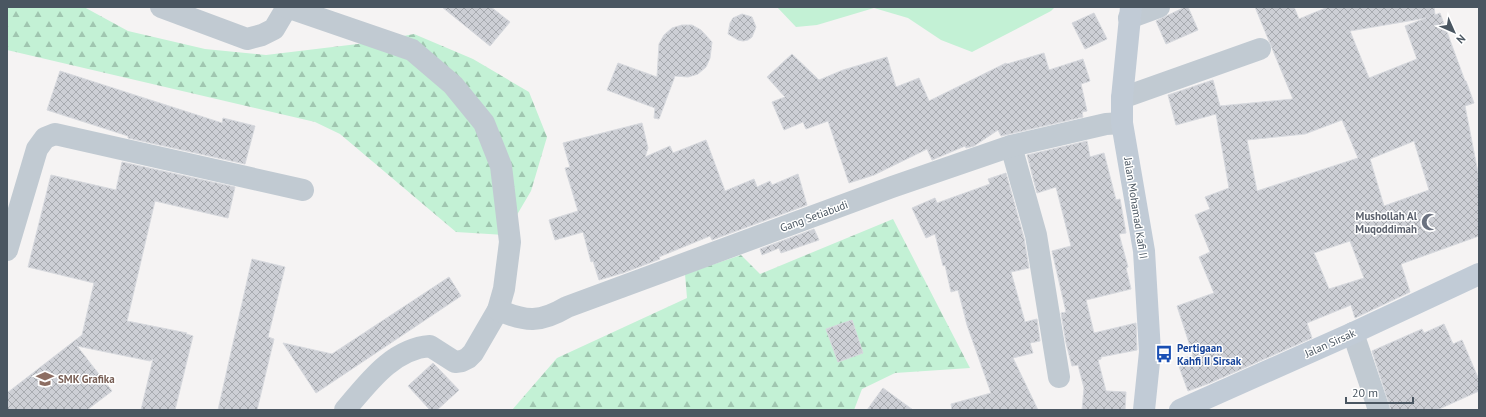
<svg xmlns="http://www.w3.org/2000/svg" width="1486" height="417" font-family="'PT Sans',sans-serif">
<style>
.grass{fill:#c3f1d5}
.forest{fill:url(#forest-firs)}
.building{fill:url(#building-cross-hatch);stroke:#d7d9de;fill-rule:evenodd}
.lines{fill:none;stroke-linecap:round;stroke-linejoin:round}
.street{stroke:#c1cad2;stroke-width:22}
.secondary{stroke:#c1cbd6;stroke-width:22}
.labels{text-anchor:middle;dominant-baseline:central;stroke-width:3;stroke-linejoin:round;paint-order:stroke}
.street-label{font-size:11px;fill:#4a5661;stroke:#fff}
.worship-label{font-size:11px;font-weight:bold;fill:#5b616d;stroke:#fff;text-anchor:end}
.transit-label{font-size:11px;font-weight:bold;fill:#164399;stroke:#fff;text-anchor:start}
.education-label{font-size:11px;font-weight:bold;fill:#785e54;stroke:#fff;text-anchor:start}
</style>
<defs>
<pattern id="forest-firs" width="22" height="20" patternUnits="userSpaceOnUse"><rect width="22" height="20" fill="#c3f1d5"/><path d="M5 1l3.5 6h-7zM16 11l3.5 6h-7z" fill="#a0c6b0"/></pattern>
<pattern id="building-cross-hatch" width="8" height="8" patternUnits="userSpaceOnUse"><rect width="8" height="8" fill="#cdcfd5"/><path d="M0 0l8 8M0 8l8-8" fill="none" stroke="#a8abb0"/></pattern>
</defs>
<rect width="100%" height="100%" fill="#f5f3f3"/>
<polygon class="grass" points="777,7 1055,7 1051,11 972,52 941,40 908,18 874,8 817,25 796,27"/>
<g class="forest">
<polygon points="7,7 84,7 128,31 205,49 266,55 366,43 414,34 473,59 529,92 547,137 531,191 505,235 456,232 340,134 315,122 7,50"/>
<polygon points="893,219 970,368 895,373 862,389 854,410 512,410 557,358 687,298 685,274 741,255 760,274"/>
</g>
<g class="building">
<polygon points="442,7 491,7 510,22 490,46"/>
<polygon points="1185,7 1188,7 1198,30 1166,44 1156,21"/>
<path d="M 1255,7 L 1294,7 L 1299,19 L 1328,7 L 1434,7 L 1435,15 L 1440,13 L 1465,81 L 1466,81 L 1474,103 L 1465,106 L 1479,178 L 1479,236 L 1401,264 L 1410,292 L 1355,318 L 1351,305 L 1307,323 L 1312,338 L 1210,383 L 1188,391 L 1177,361 L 1193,355 L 1177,306 L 1214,293 L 1199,257 L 1210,252 L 1195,215 L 1210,209 L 1205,197 L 1229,188 L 1216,114 L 1176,125 L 1168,95 L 1213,80 L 1220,106 L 1293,99 ZM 1426,18 L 1405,26 L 1417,59 L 1369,78 L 1350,31 ZM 1342,120 L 1358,158 L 1257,191 L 1247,140 L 1305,134 ZM 1414,141 L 1429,190 L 1384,206 L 1370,159 ZM 1350,241 L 1364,278 L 1329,289 L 1314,253 Z"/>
<polygon points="1094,13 1107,39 1085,49 1072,23"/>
<polygon points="742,14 752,17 756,27 752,37 748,40 743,41 738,40 728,34 730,23 733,18"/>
<polygon points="682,25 692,25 701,30 712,42 710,58 706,67 698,74 688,77 675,76 659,119 654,118 655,108 607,90 618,63 657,77 659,44 664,35 672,28"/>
<polygon points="1044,53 1049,70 1083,59 1090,81 1081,84 1087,111 1082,112 1083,117 1001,136 998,130 974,146 966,148 965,146 932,160 927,149 874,175 849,183 828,121 806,129 803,122 784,130 772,102 785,97 767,77 792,54 819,80 843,70 887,57 896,87 919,78 929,101 1006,63 1007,64"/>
<polygon points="60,71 222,123 223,118 255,126 245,164 128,138 128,136 47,110"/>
<polygon points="642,123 648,148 645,157 670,146 673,153 706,140 725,191 754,179 757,187 770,181 772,185 798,174 807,205 712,240 710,236 659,257 660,259 623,273 599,280 593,261 591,262 583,232 555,240 549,220 578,211 565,168 570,167 563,143"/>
<polygon points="1087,141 1090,157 1104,153 1116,200 1120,199 1126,233 1119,234 1128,267 1126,268 1131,289 1086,300 1094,333 1136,323 1137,350 1101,357 1101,359 1098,360 1106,391 1126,392 1125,410 1082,410 1084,388 1078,365 1072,366 1066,343 1061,313 1066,312 1052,251 1071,246 1056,187 1037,193 1027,155"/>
<polygon points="122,162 235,187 228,218 155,201 127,321 187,333 186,334 193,336 175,410 141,410 153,359 150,361 77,346 112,391 87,410 7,410 7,393 82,335 94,283 28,267 51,175 116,190"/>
<polygon points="1006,173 1024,238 1029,268 1011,272 1025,322 1037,319 1040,341 1030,343 1033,353 1013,358 1038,410 952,410 951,404 991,393 967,325 958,290 951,292 945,265 943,266 935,234 926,238 912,208 935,198 937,203 990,184 988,179"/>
<polygon points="814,229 819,240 781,253 779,248 762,255 760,249"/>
<polygon points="252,259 285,267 268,337 274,339 257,410 218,410"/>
<polygon points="449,277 461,296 316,393 283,343 332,354"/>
<polygon points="852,320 863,353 838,362 826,329"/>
<polygon points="1444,324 1453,344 1462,340 1479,380 1479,391 1437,410 1391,410 1372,351 1422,329 1424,333"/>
<polygon points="433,363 459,390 437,410 430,410 408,386"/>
<polygon points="883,388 913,410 867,410"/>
</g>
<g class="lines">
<g class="street">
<polyline points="161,7 247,39 262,35 274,29 287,7"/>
<path d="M 287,7 L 412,50 L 453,85 L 484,123 L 501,166 L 510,242 L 504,289 L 498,310 L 473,353 L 468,358 L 462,361 L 455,362 L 430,346 C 392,349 368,383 345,410"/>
<polyline points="1129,18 1159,7"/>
<polyline points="1122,98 1260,49"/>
<polyline points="1011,146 1036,235 1059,377"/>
<polyline points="7,250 37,149 45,138 55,134 303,190"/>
<path d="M 498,310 C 526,322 540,323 567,307 L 892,187 L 1011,146 L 1106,124 L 1122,123"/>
<polyline points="1353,333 1379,410"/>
</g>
<g class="secondary">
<polyline points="1131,7 1122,98 1122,123 1144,251 1150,352 1144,410"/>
<polyline points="1180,410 1353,333 1479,274"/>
</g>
</g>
<defs>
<g id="mosque-bare" transform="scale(1.38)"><path d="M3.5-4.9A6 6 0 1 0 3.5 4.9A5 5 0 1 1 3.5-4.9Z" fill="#6b7280" stroke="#fff" stroke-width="2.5" paint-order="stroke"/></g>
<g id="bus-bare" transform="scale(1.38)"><path d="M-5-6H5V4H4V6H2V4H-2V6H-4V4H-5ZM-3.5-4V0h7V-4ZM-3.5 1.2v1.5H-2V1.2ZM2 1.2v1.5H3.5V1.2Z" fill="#1a4fb4" stroke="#fff" stroke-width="2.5" paint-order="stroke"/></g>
<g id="school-bare" transform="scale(1.38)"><path d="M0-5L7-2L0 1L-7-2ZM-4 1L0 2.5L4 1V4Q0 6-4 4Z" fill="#8d6e63" stroke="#fff" stroke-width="2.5" paint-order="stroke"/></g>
</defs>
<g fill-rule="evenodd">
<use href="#mosque-bare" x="1430" y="222"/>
<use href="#bus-bare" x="1164" y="354"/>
<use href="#school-bare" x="45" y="379"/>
</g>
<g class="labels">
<g class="street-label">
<text transform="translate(1136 208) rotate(81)">Jalan Mohamad Kafi II</text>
<text transform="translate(814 216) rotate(-20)">Gang Setiabudi</text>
<text transform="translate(1330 343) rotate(-24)">Jalan Sirsak</text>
</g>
<g class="worship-label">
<text x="1417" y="216">Mushollah Al<tspan x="1417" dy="13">Muqoddimah</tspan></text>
</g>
<g class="transit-label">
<text x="1177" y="348">Pertigaan<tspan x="1177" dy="13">Kahfi II Sirsak</tspan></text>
</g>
<g class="education-label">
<text x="58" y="379">SMK Grafika</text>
</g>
</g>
<rect width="1486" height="417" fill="none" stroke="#4a5661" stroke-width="16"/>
<g transform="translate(1454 32) rotate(135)" stroke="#ffffff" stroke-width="3" paint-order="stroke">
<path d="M0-3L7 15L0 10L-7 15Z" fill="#4a5661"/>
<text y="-6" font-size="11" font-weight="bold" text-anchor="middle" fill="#4a5661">N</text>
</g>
<path d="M1346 397v6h67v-6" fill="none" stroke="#4a5661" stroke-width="2"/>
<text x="1352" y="397" font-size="12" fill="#4a5661" stroke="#ffffff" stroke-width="3" paint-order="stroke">20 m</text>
</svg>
